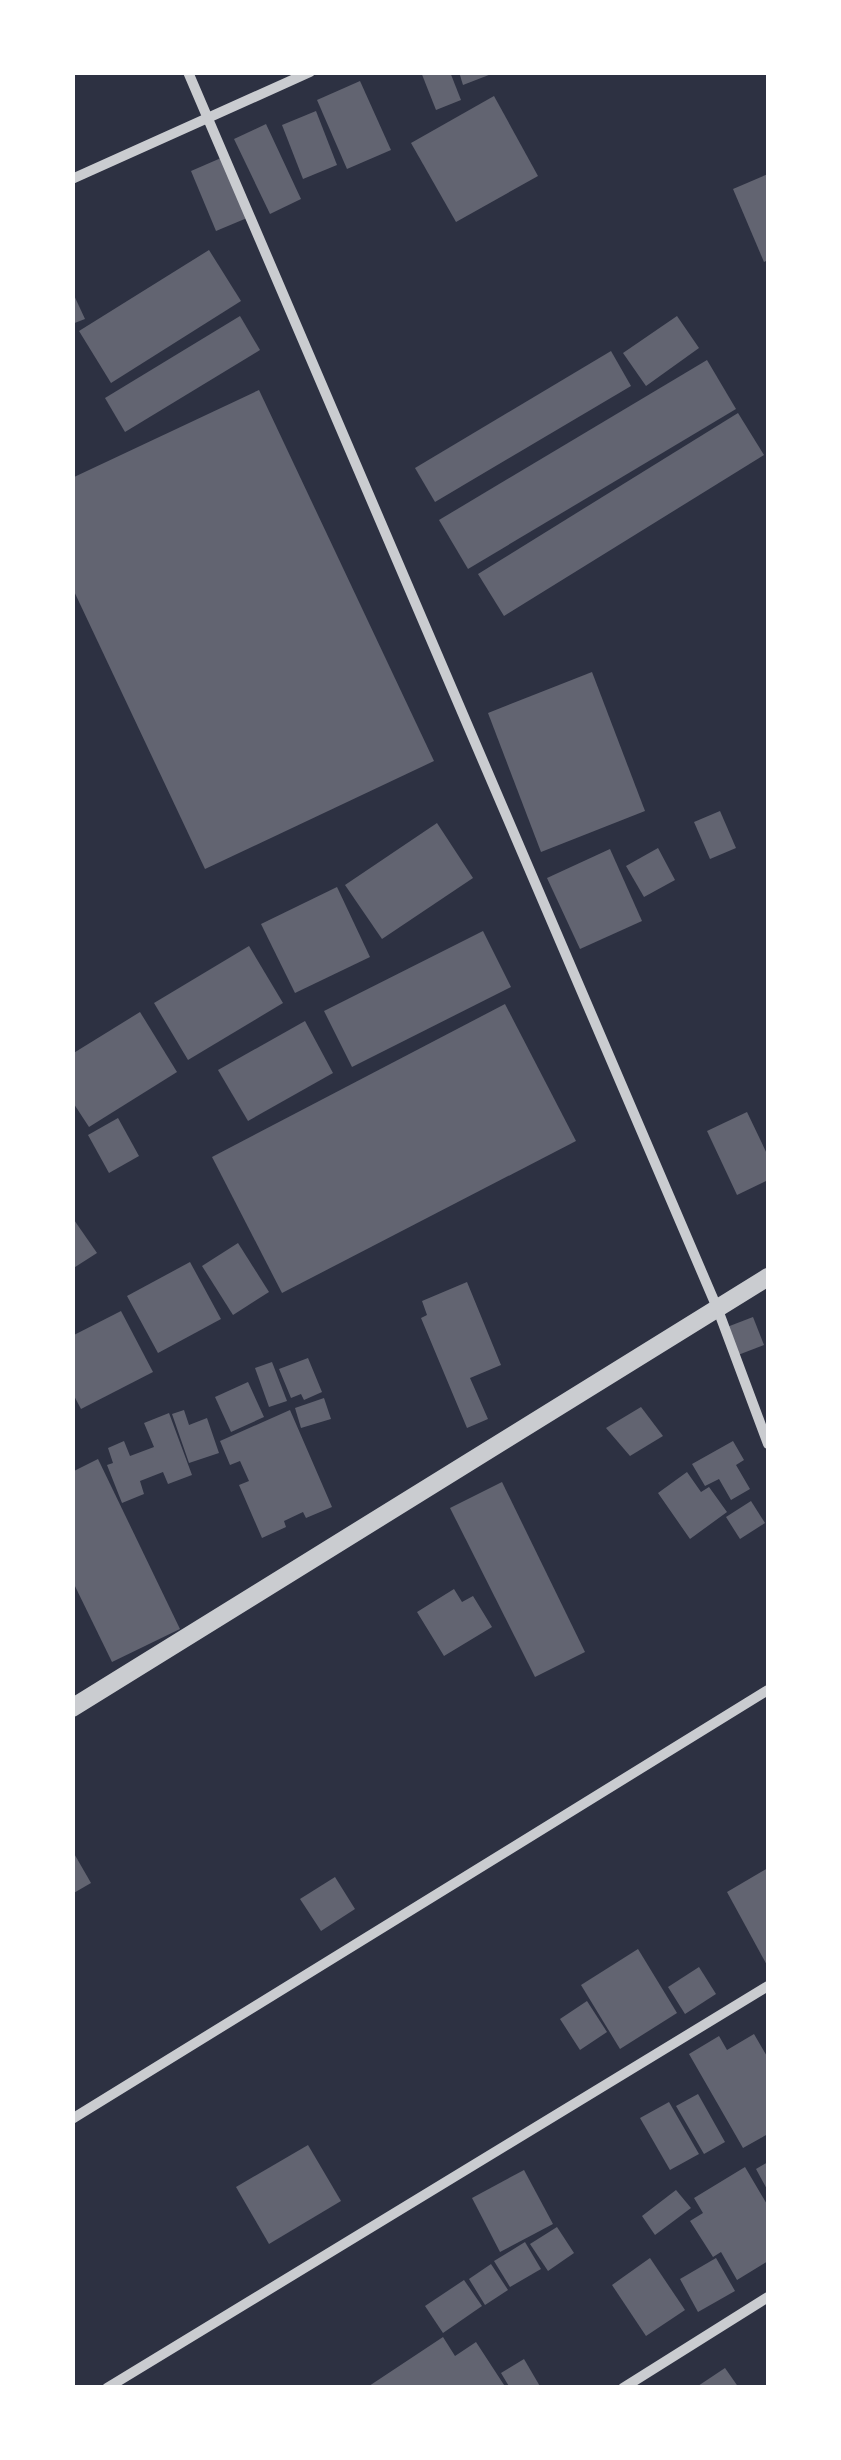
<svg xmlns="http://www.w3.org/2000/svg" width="841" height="2460" font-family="Commissioner,sans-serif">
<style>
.building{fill:#626471}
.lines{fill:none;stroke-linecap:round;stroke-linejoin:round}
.minor{stroke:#caccd0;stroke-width:10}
.tertiary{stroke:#caccd0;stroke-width:18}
</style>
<rect width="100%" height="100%" fill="#2d3142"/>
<g class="building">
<polygon points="421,72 450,72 461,100 436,110"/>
<polygon points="459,72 494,72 494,73 463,85"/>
<polygon points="360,81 391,150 347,169 317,100"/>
<polygon points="494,96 538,176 456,222 411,143"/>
<polygon points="316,111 337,165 303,179 282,125"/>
<polygon points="266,124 301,199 270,214 234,139"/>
<polygon points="221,158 247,218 216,231 191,171"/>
<polygon points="768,174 768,260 764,262 733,189"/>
<polygon points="209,250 241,301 111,383 79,331"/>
<polygon points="72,291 85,319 72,324"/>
<polygon points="240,316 260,350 125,432 105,398"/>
<polygon points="677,316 699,348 646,386 623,353"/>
<polygon points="611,351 631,386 435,502 415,468"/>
<polygon points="707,360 736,409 468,569 439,520"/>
<polygon points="259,390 434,761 205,869 72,587 72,478"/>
<polygon points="738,413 764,455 504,616 478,574"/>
<polygon points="592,672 645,811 541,852 488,713"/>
<polygon points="720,811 736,848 710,859 694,822"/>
<polygon points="437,823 473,878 382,939 345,885"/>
<polygon points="658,848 675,880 644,897 626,866"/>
<polygon points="610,849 642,921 580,949 547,878"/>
<polygon points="337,887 370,957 295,993 261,924"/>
<polygon points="483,931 511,987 352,1067 324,1011"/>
<polygon points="249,946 283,1003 188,1060 154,1003"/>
<polygon points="505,1004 576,1141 282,1293 212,1157"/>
<polygon points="140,1012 177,1072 89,1127 72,1101 72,1054"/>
<polygon points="305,1021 333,1073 248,1121 218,1070"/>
<polygon points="747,1112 768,1156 768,1180 737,1195 707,1131"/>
<polygon points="118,1118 139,1156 109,1173 88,1135"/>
<polygon points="72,1217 97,1253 72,1269"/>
<polygon points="238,1243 269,1292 233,1315 202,1266"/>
<polygon points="190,1262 221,1319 158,1353 127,1296"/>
<polygon points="467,1282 501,1365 470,1378 488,1419 467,1428 421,1318 427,1315 422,1301"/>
<polygon points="121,1311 153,1372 81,1409 72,1392 72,1336"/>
<polygon points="753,1317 764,1345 738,1355 727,1327"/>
<polygon points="308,1358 322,1392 304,1400 301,1394 291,1398 279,1369"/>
<polygon points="272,1362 287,1401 269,1407 255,1368"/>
<polygon points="248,1382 264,1417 231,1432 215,1397"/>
<polygon points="324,1398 331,1419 301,1428 295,1408"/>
<polygon points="641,1407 663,1436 630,1456 606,1428"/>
<polygon points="184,1410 189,1425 207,1418 219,1453 189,1463 172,1414"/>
<polygon points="290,1410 332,1507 306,1518 303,1512 284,1521 286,1527 262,1538 239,1485 249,1481 240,1461 230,1465 220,1441"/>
<polygon points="169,1413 192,1475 168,1484 163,1472 140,1481 144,1494 122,1503 107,1465 113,1463 108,1448 124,1441 130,1456 154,1447 144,1423"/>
<polygon points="733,1441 744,1460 736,1465 750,1489 731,1500 719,1479 705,1486 692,1464"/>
<polygon points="98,1459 180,1629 112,1662 72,1580 72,1472"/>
<polygon points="687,1472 701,1492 709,1487 727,1512 690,1539 658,1493"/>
<polygon points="502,1482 585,1652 535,1677 450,1508"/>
<polygon points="751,1501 765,1523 740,1539 726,1517"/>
<polygon points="454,1589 462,1602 473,1596 492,1627 444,1656 417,1612"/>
<polygon points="72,1850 91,1883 72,1894"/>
<polygon points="768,1868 768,1967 727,1892"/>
<polygon points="335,1877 355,1909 321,1931 300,1899"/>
<polygon points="638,1949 677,2013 620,2049 581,1985"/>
<polygon points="699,1967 716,1994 685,2014 668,1987"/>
<polygon points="587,2001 607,2032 580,2050 560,2019"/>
<polygon points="754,2034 768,2058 768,2134 743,2148 689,2054 719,2036 727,2050"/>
<polygon points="698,2094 725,2142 704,2154 676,2106"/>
<polygon points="669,2102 699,2154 670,2170 640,2118"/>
<polygon points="308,2145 341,2201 269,2244 236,2187"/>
<polygon points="768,2162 768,2191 756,2169"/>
<polygon points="745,2167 768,2206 768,2261 737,2280 721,2252 713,2257 690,2221 703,2213 694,2198"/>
<polygon points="524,2170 553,2224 500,2252 472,2198"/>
<polygon points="676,2190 691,2208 655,2235 642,2216"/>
<polygon points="557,2227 574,2253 548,2271 530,2244"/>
<polygon points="525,2242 541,2269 510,2287 494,2261"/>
<polygon points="650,2258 685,2310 646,2336 612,2285"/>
<polygon points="716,2258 735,2291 698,2312 680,2279"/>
<polygon points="491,2264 508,2290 485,2305 469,2279"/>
<polygon points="464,2280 482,2306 443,2333 425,2306"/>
<polygon points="443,2337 455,2356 476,2342 506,2388 366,2388"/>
<polygon points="524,2359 541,2388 510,2388 501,2373"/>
<polygon points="725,2368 739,2388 695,2388"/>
</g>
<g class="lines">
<g class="minor">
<polyline points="188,72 718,1310 768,1444"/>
<polyline points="72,179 310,72"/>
<polyline points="72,2119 768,1690"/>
<polyline points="107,2388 768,1986"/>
<polyline points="623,2388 768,2297"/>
</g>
<polyline class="tertiary" points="72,1708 768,1277"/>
</g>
<rect width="841" height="2460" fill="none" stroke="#ffffff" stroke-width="150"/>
</svg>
